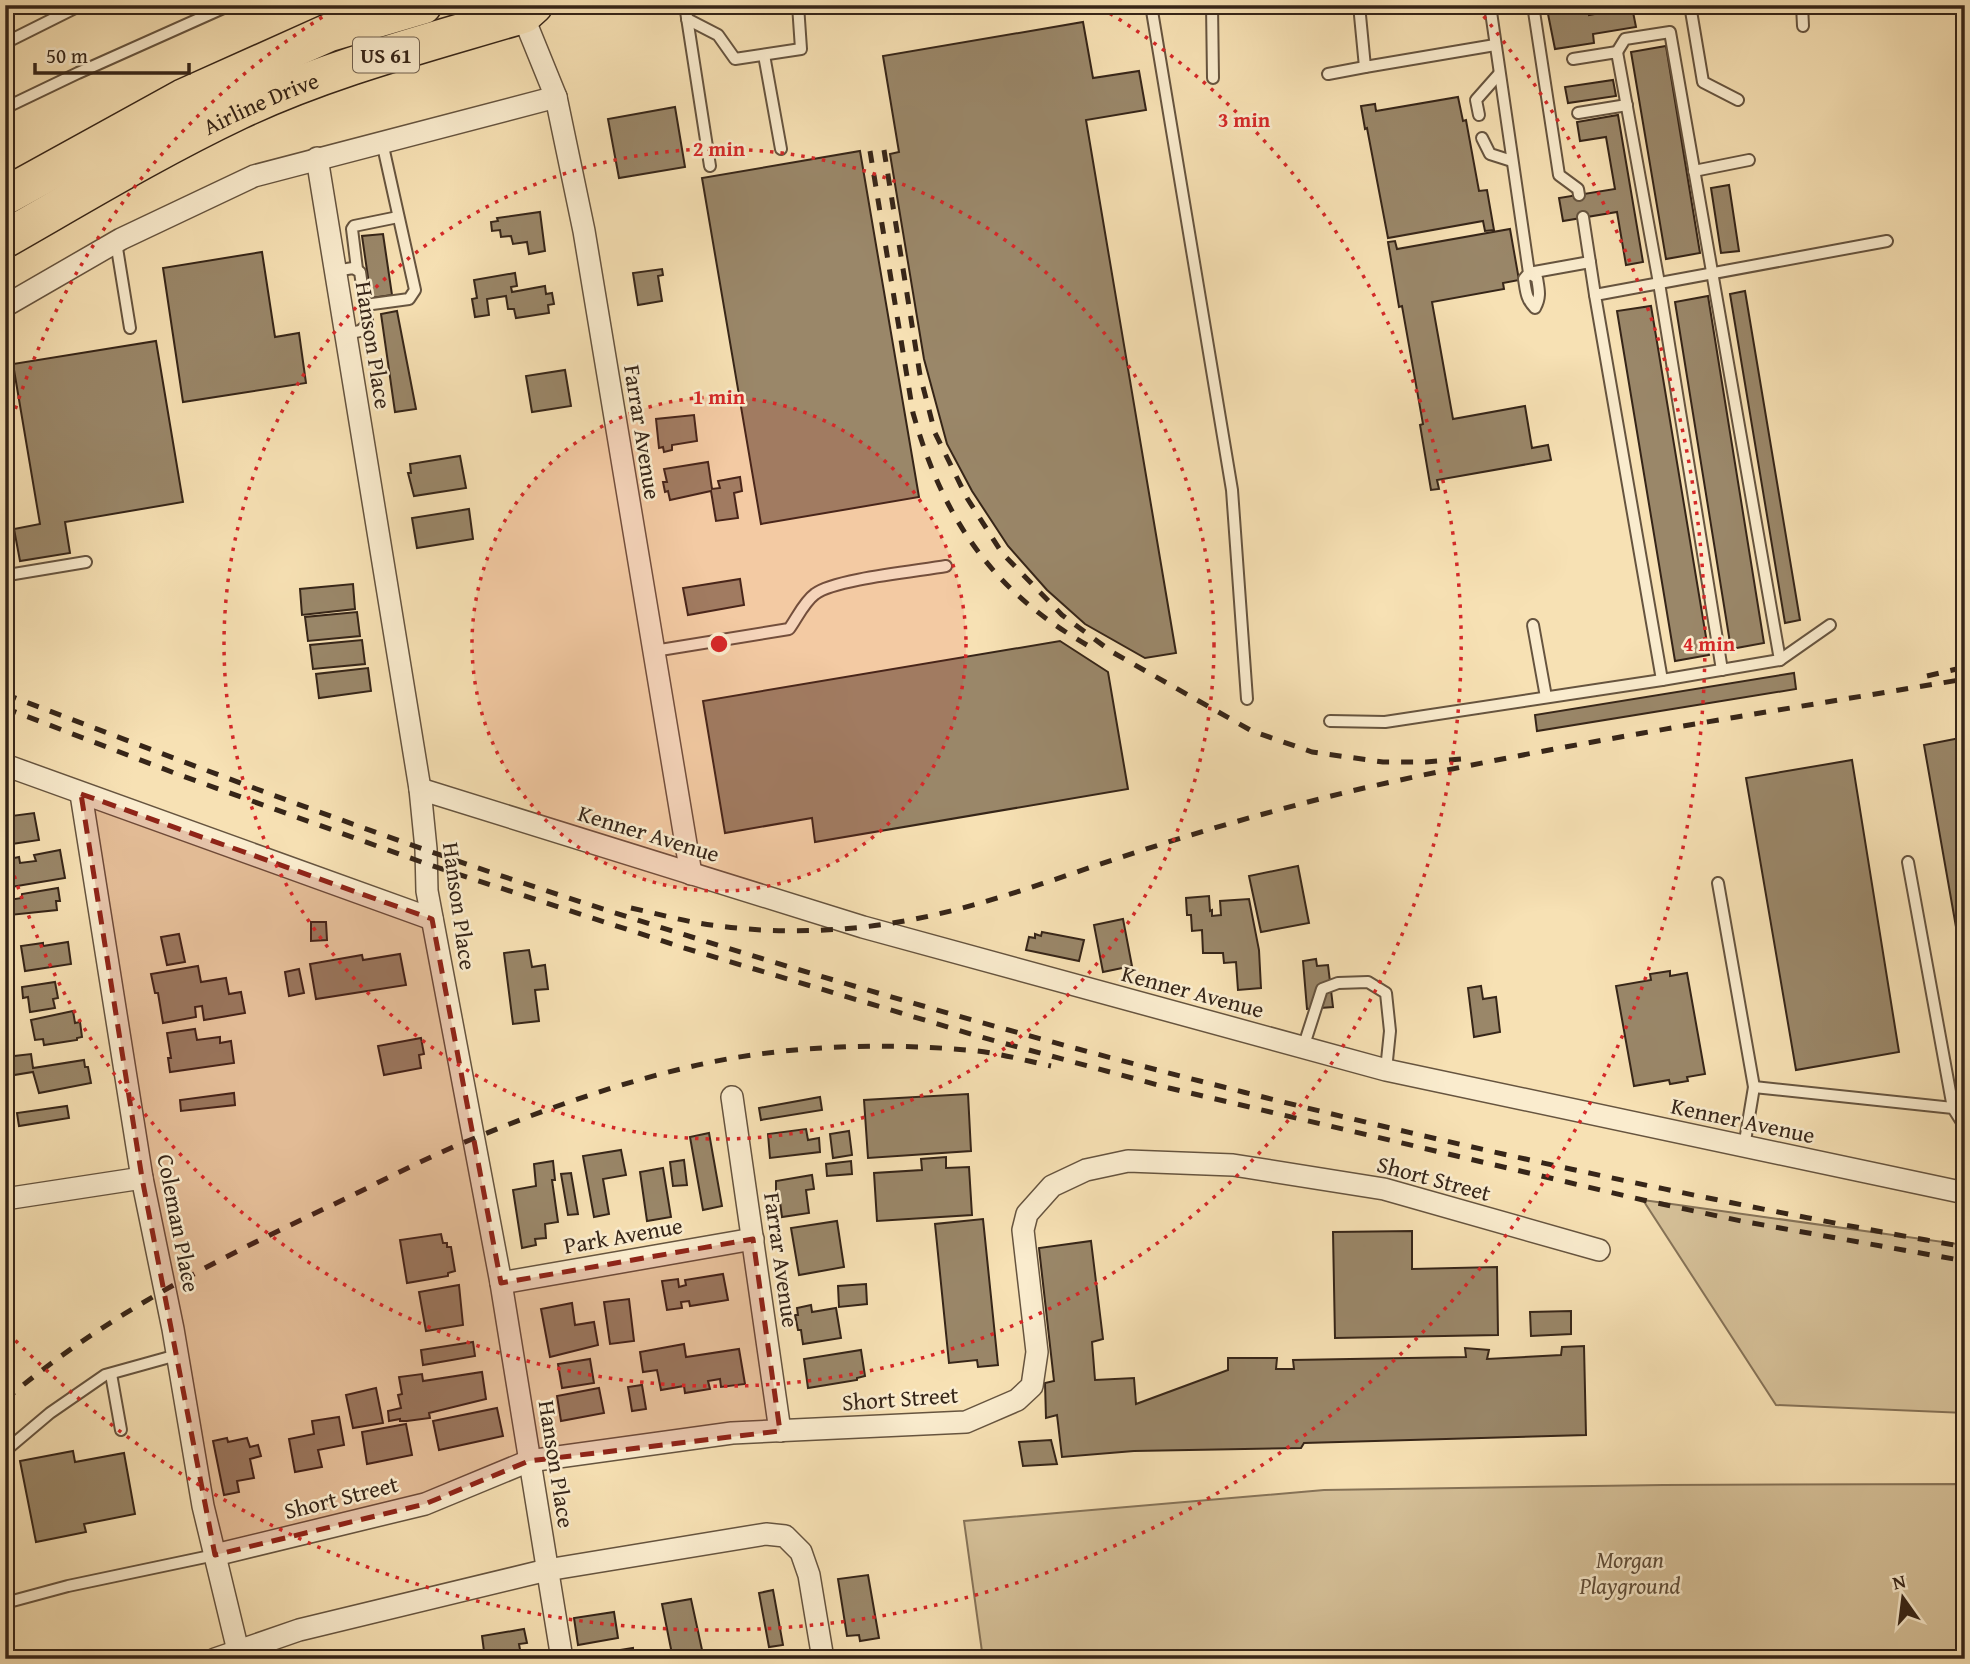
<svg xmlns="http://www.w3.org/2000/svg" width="1970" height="1664" font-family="'Gentium Book Plus',serif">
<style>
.green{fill:#d6c199;stroke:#867358;stroke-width:2}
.building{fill:#9a8769;stroke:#362518;stroke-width:2}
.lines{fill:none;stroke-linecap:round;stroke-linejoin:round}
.service-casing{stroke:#66543f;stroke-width:14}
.minor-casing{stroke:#66543f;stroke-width:24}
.trunk-casing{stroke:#362518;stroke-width:40}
.service{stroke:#faecce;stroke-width:10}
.minor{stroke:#faecce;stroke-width:21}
.trunk{stroke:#f7e1b4;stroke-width:37}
.rail{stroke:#362518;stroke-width:5;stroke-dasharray:12 12;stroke-linecap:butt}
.marked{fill:#8f2418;fill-opacity:0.2;stroke:#8f2418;stroke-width:5;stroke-dasharray:14 9;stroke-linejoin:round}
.ring{fill:none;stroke:#d62828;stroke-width:3.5;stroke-dasharray:3.5 7}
.labels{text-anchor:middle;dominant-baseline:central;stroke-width:5;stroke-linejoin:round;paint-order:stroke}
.shield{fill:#faecce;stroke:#71614f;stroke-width:2}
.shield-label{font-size:21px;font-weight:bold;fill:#362518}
.street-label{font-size:23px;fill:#362518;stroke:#faecce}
.park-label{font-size:23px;font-style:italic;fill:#5e4c38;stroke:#faecce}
.centre{fill:#d62828;stroke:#faecce;stroke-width:3.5}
.ring-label{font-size:21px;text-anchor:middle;font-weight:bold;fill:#d62828;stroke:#faecce;stroke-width:5;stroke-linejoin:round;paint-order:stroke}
</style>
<rect width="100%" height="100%" fill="#f7e1b4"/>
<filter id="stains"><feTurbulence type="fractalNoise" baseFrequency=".00286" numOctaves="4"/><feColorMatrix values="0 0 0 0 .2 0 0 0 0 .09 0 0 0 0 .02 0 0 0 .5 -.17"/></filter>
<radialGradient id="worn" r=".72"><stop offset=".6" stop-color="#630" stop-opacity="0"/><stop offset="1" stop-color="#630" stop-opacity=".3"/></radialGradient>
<g class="green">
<polygon points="1643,1200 1965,1245 1965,1413 1776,1405"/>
<polygon points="1965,1484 1965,1659 983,1659 964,1521 1324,1490 1663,1485"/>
</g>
<g class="building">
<polygon points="1588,7 1589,15 1632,7 1636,27 1593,34 1594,43 1555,49 1548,14"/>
<polygon points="1083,22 1093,78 1139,71 1146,110 1086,120 1176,653 1145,658 1085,624 1047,590 1008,546 972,491 947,444 924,359 890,154 899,152 883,56"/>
<polygon points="1666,46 1700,253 1666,259 1631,52"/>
<polygon points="1613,80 1616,96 1568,103 1565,87"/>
<polygon points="1458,97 1463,121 1466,120 1479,191 1487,190 1494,230 1485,231 1483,221 1388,238 1367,128 1365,129 1361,106 1375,104 1376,111"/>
<polygon points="675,107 685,167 619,178 608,119"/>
<polygon points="1618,115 1643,262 1626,265 1617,212 1563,221 1559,198 1615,189 1606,137 1580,141 1577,122"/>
<polygon points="860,151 919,497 761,524 702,178"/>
<polygon points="1729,185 1739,251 1721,253 1711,188"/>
<polygon points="540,212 545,251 529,254 527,242 513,244 511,236 501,237 500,230 492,231 491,222 498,221 497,218"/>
<polygon points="1510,229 1519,280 1503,283 1504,289 1432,302 1453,419 1525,406 1532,448 1548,445 1551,460 1437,480 1439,489 1431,490 1420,425 1423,424 1402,306 1399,307 1388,242 1395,241 1397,249"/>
<polygon points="383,234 392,295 371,298 362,236"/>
<polygon points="262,252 275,337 299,333 306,383 183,402 163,268"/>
<polygon points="662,269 663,275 658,276 662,301 638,305 633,273"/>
<polygon points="515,273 517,286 511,287 512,292 545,286 546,294 552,293 554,304 548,305 549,313 516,318 514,309 508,309 506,296 487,299 489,315 475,317 472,299 477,298 474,280"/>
<polygon points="1745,291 1800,620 1785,623 1730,294"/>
<polygon points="1708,296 1764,643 1731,649 1675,302"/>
<polygon points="1651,306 1709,655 1675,661 1617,311"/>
<polygon points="397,311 416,409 395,412 381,314"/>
<polygon points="156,341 183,502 65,522 70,553 20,561 14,529 40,524 13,364"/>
<polygon points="565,370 571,406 532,412 526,376"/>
<polygon points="694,415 697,441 672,445 672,450 664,452 663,447 659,448 656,419"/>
<polygon points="460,456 466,488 414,496 408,473 411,473 410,464"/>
<polygon points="708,462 712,489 720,488 718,481 740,477 742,491 734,493 738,518 716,521 711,491 670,500 668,491 665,492 663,482 667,482 664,469"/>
<polygon points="469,509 473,539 417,548 412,518"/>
<polygon points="740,579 744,605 688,615 683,588"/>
<polygon points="353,584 355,609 302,615 300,589"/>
<polygon points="357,612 360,636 308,641 305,617"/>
<polygon points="362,640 365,664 313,669 310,645"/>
<polygon points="1060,641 1108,672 1128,789 815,842 812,818 725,833 703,701"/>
<polygon points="368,668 371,691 319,698 316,674"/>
<polygon points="1794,673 1796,689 1537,731 1535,715"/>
<polygon points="1965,737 1965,978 1924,745"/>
<polygon points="1852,760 1899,1052 1796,1070 1746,778"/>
<polygon points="11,813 12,816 34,813 39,840 5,845 5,814"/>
<polygon points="60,850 65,878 5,888 5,860 19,857 20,863 36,861 34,855"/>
<polygon points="1298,866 1309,923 1261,932 1249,876"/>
<polygon points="58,888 60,901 56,901 57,910 10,915 8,900 22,898 22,894"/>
<polygon points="1209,896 1210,911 1212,910 1212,916 1221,915 1220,901 1249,899 1259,950 1261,988 1238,990 1236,962 1224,963 1223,953 1203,953 1202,930 1192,931 1191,915 1187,915 1186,898"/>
<polygon points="1123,919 1132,966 1103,972 1094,925"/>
<polygon points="311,922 326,922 327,940 311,941"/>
<polygon points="1042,932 1084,940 1079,961 1026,950 1029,937 1035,938 1035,934 1041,936"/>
<polygon points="179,934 185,962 167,965 161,937"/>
<polygon points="68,942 71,964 25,971 21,946 43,943 43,946"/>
<polygon points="529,950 532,967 545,965 548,989 535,990 539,1021 513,1024 504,953"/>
<polygon points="400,954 406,985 316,999 310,964 362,955 363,960"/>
<polygon points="1316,959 1317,966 1328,965 1333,1007 1307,1009 1303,961"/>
<polygon points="198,966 201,982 226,978 229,994 241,992 245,1013 204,1020 202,1006 195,1007 196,1017 163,1023 158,993 155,993 151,974"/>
<polygon points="299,969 304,993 289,996 285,972"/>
<polygon points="1670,971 1670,976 1687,973 1705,1074 1687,1077 1688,1081 1670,1084 1669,1080 1634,1086 1616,986 1651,980 1650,974"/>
<polygon points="55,982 58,998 53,999 55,1008 30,1012 28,997 23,998 22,987"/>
<polygon points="1481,986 1483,999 1496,997 1500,1032 1474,1037 1468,988"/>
<polygon points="73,1011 75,1023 80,1022 82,1037 77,1038 77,1040 44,1045 43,1039 35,1040 31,1020"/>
<polygon points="195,1029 197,1040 220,1037 220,1043 231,1041 234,1063 170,1072 168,1058 171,1058 167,1033"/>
<polygon points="421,1038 424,1054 419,1055 421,1068 384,1075 378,1046"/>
<polygon points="31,1054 33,1068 84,1060 85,1067 88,1067 91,1083 39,1093 33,1072 8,1076 6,1057"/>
<polygon points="234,1093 235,1105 181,1111 180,1100"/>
<polygon points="968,1094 971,1151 868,1158 864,1100"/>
<polygon points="820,1097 822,1110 761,1120 759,1108"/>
<polygon points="67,1106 69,1118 19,1126 17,1113"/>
<polygon points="806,1129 808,1140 819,1138 820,1152 770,1158 768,1134"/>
<polygon points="849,1131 852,1155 833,1158 830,1134"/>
<polygon points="709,1133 722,1206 703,1210 690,1137"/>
<polygon points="621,1150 626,1175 603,1179 609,1214 594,1217 583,1156"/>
<polygon points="946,1157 946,1168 969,1167 972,1215 877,1221 874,1173 922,1170 921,1159"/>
<polygon points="684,1160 687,1185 673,1186 670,1162"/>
<polygon points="553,1161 555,1180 552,1180 558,1222 545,1224 546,1238 535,1239 536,1245 522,1248 513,1190 536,1186 534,1164"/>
<polygon points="851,1161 852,1174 827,1176 826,1164"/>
<polygon points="663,1168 671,1217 647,1221 640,1172"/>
<polygon points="571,1173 578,1214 568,1215 561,1174"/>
<polygon points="812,1175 814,1189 806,1190 809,1213 782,1217 780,1202 776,1202 776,1181"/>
<polygon points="983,1219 998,1365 978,1367 977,1360 949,1363 935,1224"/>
<polygon points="837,1221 844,1267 799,1275 791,1228"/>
<polygon points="1412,1231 1412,1269 1497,1267 1498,1335 1335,1338 1333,1232"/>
<polygon points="441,1234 443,1243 447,1243 447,1247 451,1247 455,1271 448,1273 448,1276 407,1283 400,1240"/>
<polygon points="1091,1241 1103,1339 1092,1342 1095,1380 1134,1378 1136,1404 1228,1370 1228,1358 1277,1358 1276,1369 1294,1369 1293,1360 1466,1357 1465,1348 1489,1350 1487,1359 1561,1355 1562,1347 1584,1346 1586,1435 1304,1443 1301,1448 1134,1451 1062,1457 1057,1415 1046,1418 1045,1383 1054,1381 1039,1248"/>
<polygon points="723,1274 728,1300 690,1306 689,1301 681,1302 682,1308 667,1310 662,1281 678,1279 679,1287 686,1285 685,1280"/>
<polygon points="866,1284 867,1304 839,1307 838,1286"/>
<polygon points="459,1285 463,1325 426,1331 419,1292"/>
<polygon points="629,1299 634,1341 610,1344 604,1302"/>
<polygon points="572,1303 575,1325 594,1322 598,1345 550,1357 541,1309"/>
<polygon points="811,1305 812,1312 836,1308 841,1338 803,1344 801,1330 798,1330 795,1315 798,1315 797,1308"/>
<polygon points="1571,1311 1571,1334 1531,1336 1530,1312"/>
<polygon points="473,1342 475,1356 423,1365 421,1350"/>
<polygon points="684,1344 686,1357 739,1349 745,1384 721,1387 720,1379 708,1381 710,1389 685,1393 684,1386 661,1390 657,1370 643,1372 640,1352"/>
<polygon points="861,1350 865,1376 857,1378 857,1380 808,1388 804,1359"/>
<polygon points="590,1359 594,1383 562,1388 558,1364"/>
<polygon points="482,1372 486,1399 429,1413 430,1418 407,1421 400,1421 400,1419 389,1421 388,1411 401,1408 398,1395 402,1394 399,1377 422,1374 423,1381"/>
<polygon points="642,1385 646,1409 632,1411 628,1387"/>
<polygon points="376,1388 383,1423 353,1428 346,1395"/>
<polygon points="599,1388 604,1413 561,1421 557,1396"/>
<polygon points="497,1408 503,1436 439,1450 433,1421"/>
<polygon points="339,1417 344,1445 318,1450 322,1467 295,1472 289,1439 314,1434 312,1421"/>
<polygon points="406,1424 412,1455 367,1464 362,1432"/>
<polygon points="227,1438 228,1442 247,1438 250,1447 258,1445 261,1456 250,1459 254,1478 237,1481 239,1492 224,1495 213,1441"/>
<polygon points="1051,1440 1057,1464 1023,1466 1019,1442"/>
<polygon points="73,1451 75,1462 124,1453 135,1514 84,1524 86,1532 36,1542 20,1461"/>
<polygon points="868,1575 879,1638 860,1641 859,1635 847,1636 838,1579"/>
<polygon points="773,1590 783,1645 769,1647 759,1593"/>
<polygon points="691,1599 704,1659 673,1659 662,1604"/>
<polygon points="614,1612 618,1638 578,1645 574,1618"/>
<polygon points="524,1629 527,1643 519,1644 521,1655 485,1659 482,1636"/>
<polygon points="633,1648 634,1659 602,1659 601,1653"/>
</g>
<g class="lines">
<g class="service-casing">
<g id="service">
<polyline points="685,5 710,166"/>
<polyline points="1151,5 1232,490 1247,699"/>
<polyline points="1212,5 1213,78"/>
<polyline points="1359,5 1365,67 1495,45"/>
<path d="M 1490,5 L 1529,273 L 1524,279 C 1526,291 1526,299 1535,308 C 1541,297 1539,290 1537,278 L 1529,273"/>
<polyline points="1533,5 1559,175 1578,189 1579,195"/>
<polyline points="1690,5 1703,82 1738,100"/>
<polyline points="1802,5 1803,26"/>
<polyline points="1963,5 1962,163 1965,163"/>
<polyline points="687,19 718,35 735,59 801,49 798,5"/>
<polyline points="5,43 81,5"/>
<polyline points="764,55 781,149"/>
<polyline points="1573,59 1617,52 1659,283 1722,670"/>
<polyline points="1328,74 1365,67"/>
<polyline points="5,108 78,73 230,5"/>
<polyline points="1578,113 1627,105"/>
<polyline points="1479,115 1476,100 1499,74"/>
<polyline points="1482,138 1490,154 1512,161"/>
<polyline points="1962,163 1965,181"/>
<polyline points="1694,171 1749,160"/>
<polyline points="1583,217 1595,295"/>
<polyline points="116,242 130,328"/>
<polyline points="357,269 352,229 354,226 398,217"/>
<polyline points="335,271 353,268 360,272 367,319 366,326 360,331 345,334"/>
<polyline points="1529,273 1590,262"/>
<polyline points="365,305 409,299 415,290 382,142"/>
<polyline points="5,570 14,574 86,562"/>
<polyline points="1533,625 1546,697"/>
<path d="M 654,651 L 789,629 C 797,618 804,602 815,594 C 834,579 918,571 946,566"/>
<polyline points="1780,660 1830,625"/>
<polyline points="1662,680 1595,295 1887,241"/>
<polyline points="1330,721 1385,722 1662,680 1780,660 1670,32 1625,39 1617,52"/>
<polyline points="1908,862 1953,1108"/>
<polyline points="1718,883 1754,1087"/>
<polyline points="1303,1048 1322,989 1338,983 1368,982 1386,993 1390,1031 1386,1070"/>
<polyline points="1744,1147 1754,1087 1953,1108 1965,1127"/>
<polyline points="111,1374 121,1430"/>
<polyline points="5,1451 50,1413 105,1375 177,1355"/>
<polyline points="5,1603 68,1586 215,1555"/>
</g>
</g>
<g class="minor-casing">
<g id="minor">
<polyline points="519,6 556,97 584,231 691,874"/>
<polyline points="317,158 420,789 426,849 427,891 501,1283 562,1659"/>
<polyline points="5,306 121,239 254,176 556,97"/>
<polyline points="5,765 432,919"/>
<polyline points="420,789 863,927 1386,1070 1965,1193"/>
<polyline points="81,794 142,1178 173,1329 203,1506 240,1659"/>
<polyline points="732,1097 780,1431"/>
<polyline points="5,1199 142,1178"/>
<polyline points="501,1283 753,1239"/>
<polyline points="215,1555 425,1504 529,1461 732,1433 966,1422 1017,1400 1032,1386 1037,1352 1023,1230 1027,1214 1052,1186 1086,1170 1128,1161 1233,1165 1384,1189 1599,1250"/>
<polyline points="215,1659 299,1630 547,1570 766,1534 785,1536 801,1552 809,1575 823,1659"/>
</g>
</g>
<g class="trunk-casing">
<g id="trunk">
<polyline points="5,196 183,98 328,33 423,5"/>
<path id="s1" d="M 5,239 C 82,195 158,149 238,111 C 329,68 428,43 524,14 L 534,5"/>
</g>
</g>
<use href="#service" class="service"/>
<use href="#minor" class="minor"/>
<use href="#trunk" class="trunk"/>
<g class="rail">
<polyline points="884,150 920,375 935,433 967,498 1002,553 1062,615 1112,652 1252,731 1312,752 1383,762 1426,762 1462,759"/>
<path d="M 870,151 L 913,413 C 944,522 995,595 1096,650"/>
<polyline points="1927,676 1965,667"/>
<path d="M 5,694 C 181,761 356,828 535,887 C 1002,1040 1481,1161 1965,1247"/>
<polyline points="5,708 177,774 427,864 681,947 981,1037 1169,1088 1643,1200 1741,1221 1965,1261"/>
<path d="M 631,908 C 654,913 676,919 698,923 C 752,932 808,933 863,927 C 959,917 1049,880 1140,851 C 1214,827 1289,806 1364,788 C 1563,743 1764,713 1965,679"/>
<path d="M 5,1400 C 101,1318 212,1262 326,1208 C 375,1185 424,1158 475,1138 C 542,1110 613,1085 685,1068 C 774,1046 876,1042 967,1050 C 995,1052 1023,1060 1051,1066"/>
</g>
</g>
<path class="marked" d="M 81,794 L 432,919 L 501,1283 L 753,1239 L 780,1431 L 529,1461 L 425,1504 L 215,1555 L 142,1178 Z"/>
<circle cx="719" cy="644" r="247" fill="#d62828" fill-opacity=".12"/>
<g class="ring">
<circle cx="719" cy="644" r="247"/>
<circle cx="719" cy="644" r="495"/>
<path d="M6 439A742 742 0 0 1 337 8M1101 8A742 742 0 1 1 6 849"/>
<path d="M1477 8A990 990 0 0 1 7 1332"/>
</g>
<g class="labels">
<rect class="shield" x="353" y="37.5" width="66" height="35" rx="5"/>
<g class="shield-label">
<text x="386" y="55">US 61</text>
</g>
<g class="street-label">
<text stroke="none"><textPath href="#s1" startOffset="290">Airline Drive</textPath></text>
<text transform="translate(374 345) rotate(81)">Hanson Place</text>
<text transform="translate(643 432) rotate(81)">Farrar Avenue</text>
<text transform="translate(649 833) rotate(17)">Kenner Avenue</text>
<text transform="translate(460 906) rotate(82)">Hanson Place</text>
<text transform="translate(1193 991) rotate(15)">Kenner Avenue</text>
<text transform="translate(1743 1120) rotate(12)">Kenner Avenue</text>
<text transform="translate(1434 1178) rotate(15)">Short Street</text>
<text transform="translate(179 1223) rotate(79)">Coleman Place</text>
<text transform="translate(623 1235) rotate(-10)">Park Avenue</text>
<text transform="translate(782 1260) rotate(82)">Farrar Avenue</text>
<text transform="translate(900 1398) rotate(-4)">Short Street</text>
<text transform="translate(557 1464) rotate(81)">Hanson Place</text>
<text transform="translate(341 1497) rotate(-14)">Short Street</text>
</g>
<g class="park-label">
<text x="1630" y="1559">Morgan<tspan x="1630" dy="26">Playground</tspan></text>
</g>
</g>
<circle cx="719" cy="644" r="10" class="centre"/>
<g class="ring-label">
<text x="1244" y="127">3 min</text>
<text x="719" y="156">2 min</text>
<text x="719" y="404">1 min</text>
<text x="1709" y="651">4 min</text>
</g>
<rect width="1970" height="1664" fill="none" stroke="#f7e1b4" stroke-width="28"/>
<rect x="7" y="7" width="1956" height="1650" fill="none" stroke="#362518" stroke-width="3.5"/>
<rect x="14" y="14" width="1942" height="1636" fill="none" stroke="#362518" stroke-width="2"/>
<g transform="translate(1903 1598) rotate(346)" stroke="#faecce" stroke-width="5" paint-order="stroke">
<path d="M0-5L12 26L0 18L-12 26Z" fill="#362518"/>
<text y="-10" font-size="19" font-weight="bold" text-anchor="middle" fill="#362518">N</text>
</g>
<path d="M35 63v10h154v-10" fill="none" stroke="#362518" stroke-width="3.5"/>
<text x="46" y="63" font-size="21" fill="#362518" stroke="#faecce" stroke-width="5" paint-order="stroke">50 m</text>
<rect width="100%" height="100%" filter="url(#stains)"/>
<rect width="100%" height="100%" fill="url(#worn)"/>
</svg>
